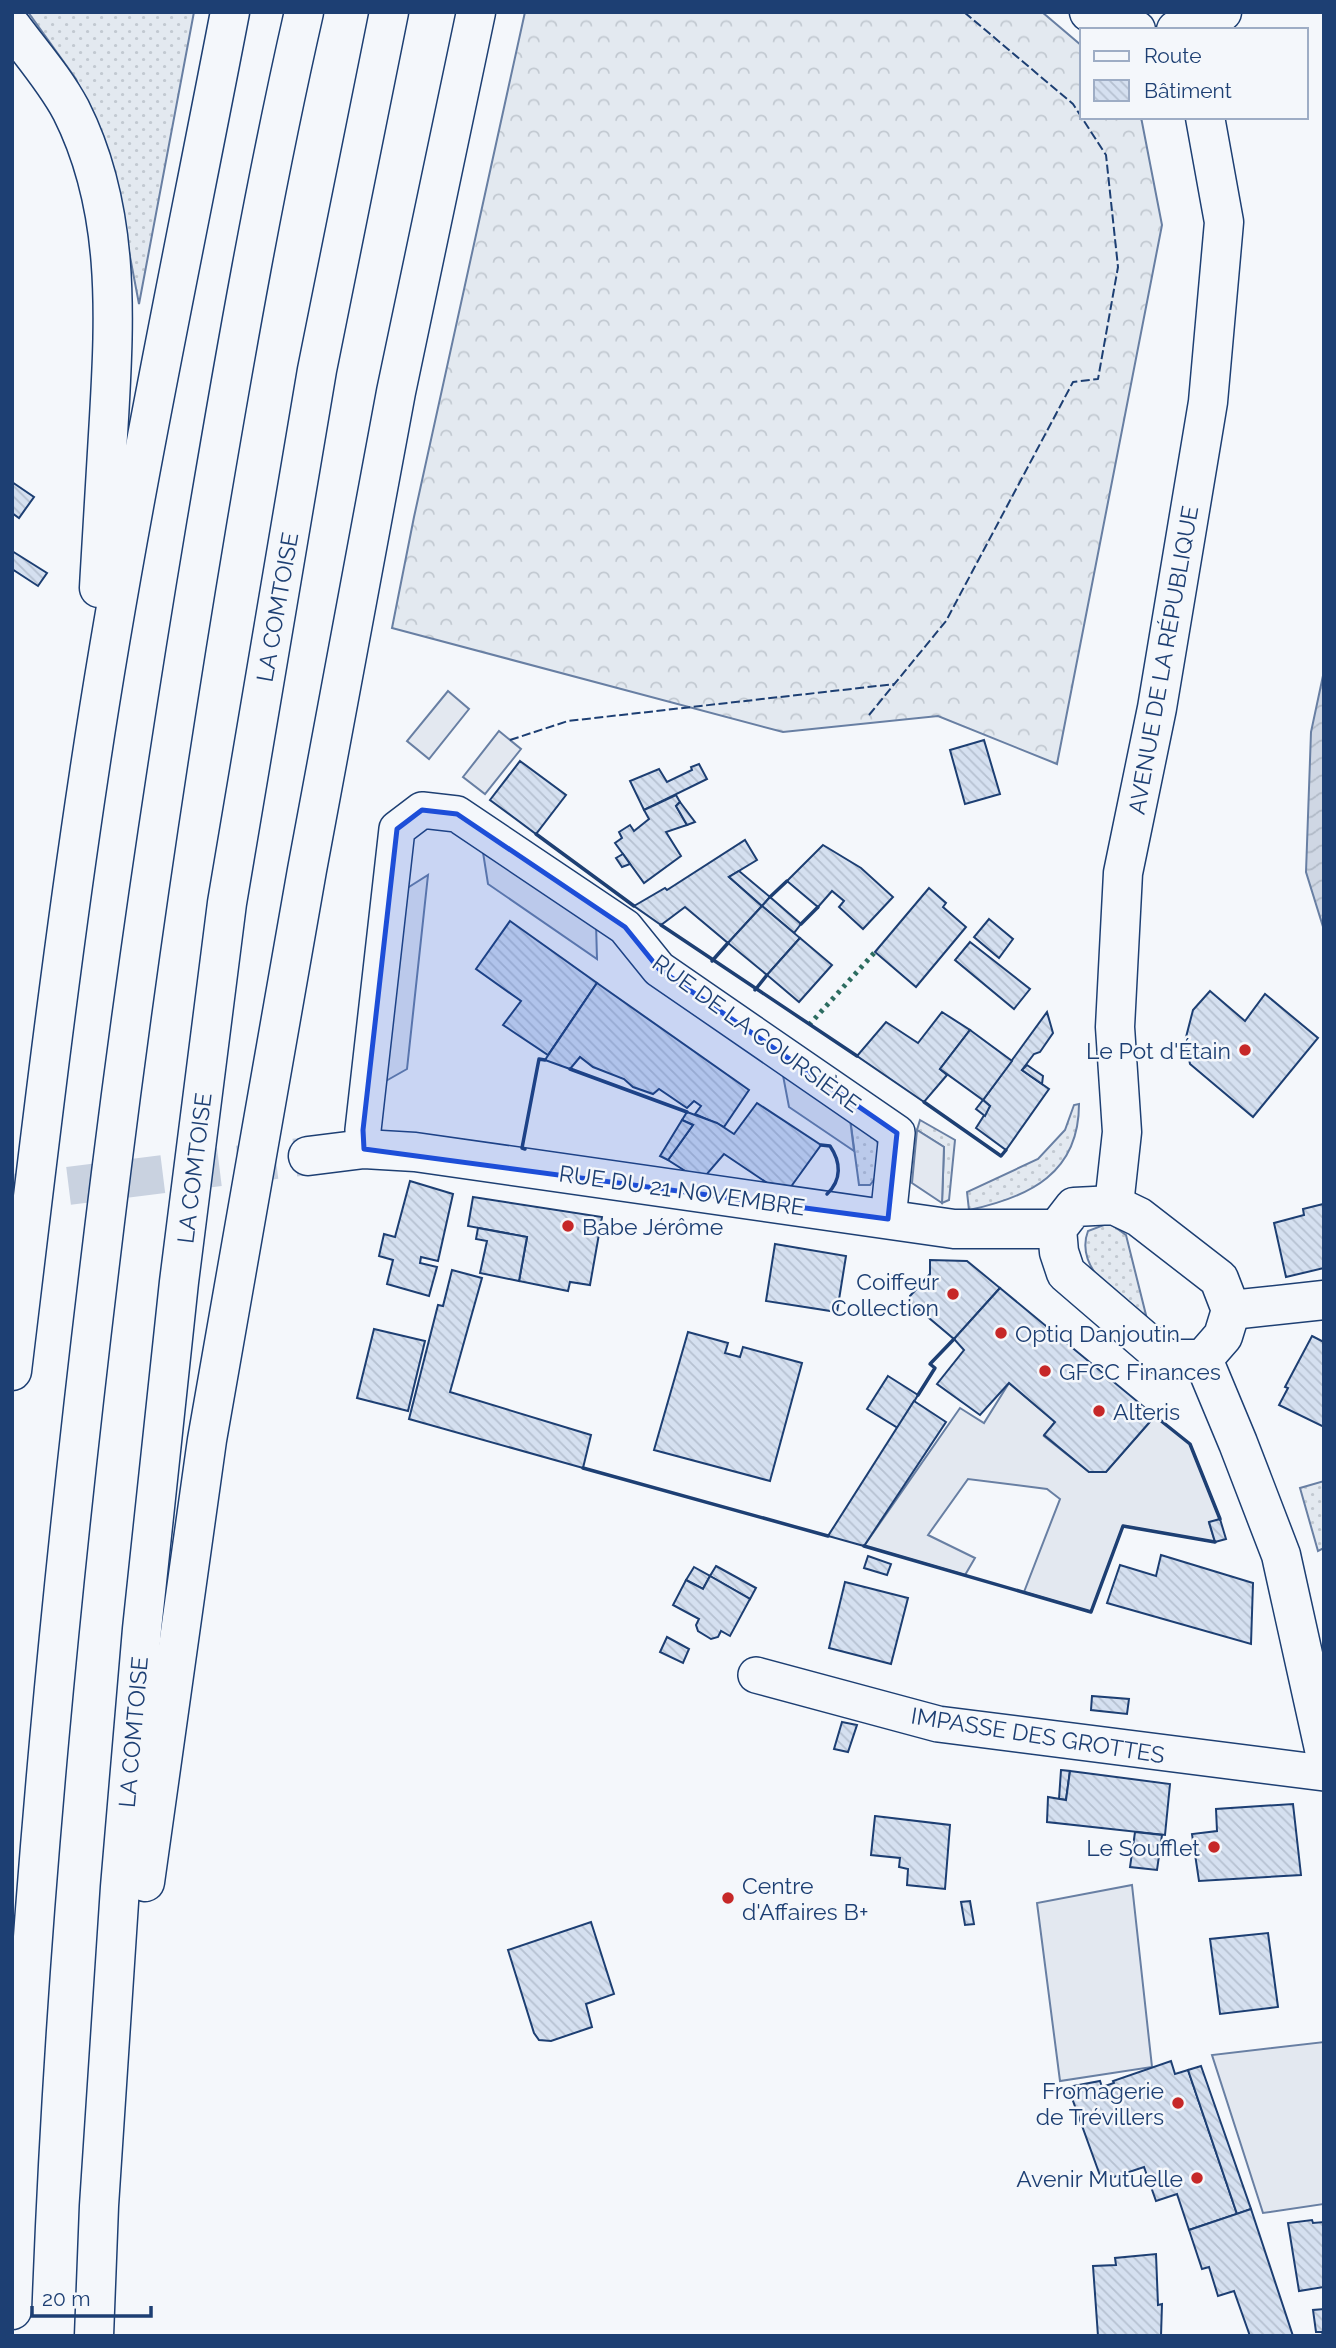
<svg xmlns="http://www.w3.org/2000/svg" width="1336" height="2348" font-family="Raleway,sans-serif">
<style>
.grass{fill:url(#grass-dots);stroke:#687fa3;stroke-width:2}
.forest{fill:url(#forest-crowns);stroke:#687fa3;stroke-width:2}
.parking{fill:#e3e8f0;stroke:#687fa3;stroke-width:2}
.water{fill:url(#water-waves);stroke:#687fa3;stroke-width:2}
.building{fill:url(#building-back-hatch);stroke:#1d3f73;stroke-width:2}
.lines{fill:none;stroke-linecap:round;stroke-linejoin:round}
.tertiary-tunnel{stroke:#c9d2e0;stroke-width:38;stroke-dasharray:38 19;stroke-linecap:butt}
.minor-casing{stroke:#1d3f73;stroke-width:38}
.tertiary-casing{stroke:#1d3f73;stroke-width:41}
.primary-casing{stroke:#1d3f73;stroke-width:41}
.motorway-casing{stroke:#1d3f73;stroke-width:41}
.minor{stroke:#f4f7fb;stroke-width:35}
.tertiary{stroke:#f4f7fb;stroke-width:38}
.primary{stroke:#f4f7fb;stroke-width:38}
.motorway{stroke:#f4f7fb;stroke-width:38}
.hedge{stroke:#2c6c60;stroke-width:5;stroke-dasharray:3.5 5;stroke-linecap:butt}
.fence{stroke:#1d3f73;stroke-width:2;stroke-dasharray:9 3.5;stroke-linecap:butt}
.wall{stroke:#1d3f73;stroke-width:3.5}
.marked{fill:#1d4ed8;fill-opacity:0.2;stroke:#1d4ed8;stroke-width:5;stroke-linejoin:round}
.poi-dot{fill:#c62828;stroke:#f4f7fb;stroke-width:2.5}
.labels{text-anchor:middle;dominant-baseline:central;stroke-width:5;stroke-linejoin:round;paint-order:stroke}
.street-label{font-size:23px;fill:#1d3f73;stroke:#f4f7fb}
.poi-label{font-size:23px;fill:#1d3f73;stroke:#f4f7fb;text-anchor:end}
</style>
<defs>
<pattern id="grass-dots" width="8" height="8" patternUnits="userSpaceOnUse" patternTransform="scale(1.75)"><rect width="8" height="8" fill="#e3e9f0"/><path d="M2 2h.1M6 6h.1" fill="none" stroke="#c2c9d1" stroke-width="1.8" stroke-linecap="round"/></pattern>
<pattern id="forest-crowns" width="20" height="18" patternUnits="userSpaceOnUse" patternTransform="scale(1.75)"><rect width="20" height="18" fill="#e3e9f0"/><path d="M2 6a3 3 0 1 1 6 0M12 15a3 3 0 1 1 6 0" fill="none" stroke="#c2c9d1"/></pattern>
<pattern id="water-waves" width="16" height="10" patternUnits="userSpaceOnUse" patternTransform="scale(1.75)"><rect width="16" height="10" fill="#cfd7e4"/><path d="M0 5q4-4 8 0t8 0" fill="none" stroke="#b1bac7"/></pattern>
<pattern id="building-back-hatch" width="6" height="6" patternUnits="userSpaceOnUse" patternTransform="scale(1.75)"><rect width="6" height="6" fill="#d5e0f0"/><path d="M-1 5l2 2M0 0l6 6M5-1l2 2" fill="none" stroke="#b6c1d1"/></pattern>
</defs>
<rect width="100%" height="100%" fill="#f4f7fb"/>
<g class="grass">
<polygon points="28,12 194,12 139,304 113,167 76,79"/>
<path d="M 1079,1104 C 1079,1173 1030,1197 969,1210 L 967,1192 L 1038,1159 L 1065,1130 L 1074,1105 Z"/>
<polygon points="849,1111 873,1129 880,1150 879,1173 870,1185 859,1185"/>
<polygon points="920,1120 955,1140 949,1200 942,1203 944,1147 917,1130"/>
<path d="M 1109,1223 L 1126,1235 L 1148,1323 C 1124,1302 1073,1270 1088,1231 Z"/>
<polygon points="1324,1481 1324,1548 1318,1551 1300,1488"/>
</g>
<polygon class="forest" points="525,12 1042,12 1082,46 1082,117 1141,117 1162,225 1057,764 938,716 783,732 392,628 414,517"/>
<g class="parking">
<polygon points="448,691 469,709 429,759 407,741"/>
<polygon points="499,731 521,749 485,794 463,777"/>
<polygon points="482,846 596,923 597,959 488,884"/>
<polygon points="428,875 407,1069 377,1086 401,892"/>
<polygon points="781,1065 849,1111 854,1151 789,1107"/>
<polygon points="917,1130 944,1147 942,1203 912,1183"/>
<polygon points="1009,1383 1055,1422 1044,1436 1089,1472 1106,1472 1155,1416 1190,1444 1220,1519 1209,1523 1215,1542 1123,1526 1091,1612 1024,1592 1060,1499 1047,1489 968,1479 928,1535 975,1558 965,1575 864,1546 960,1408 984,1423"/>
<polygon points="1132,1885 1152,2067 1060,2081 1037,1903"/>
<polygon points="1324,2042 1324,2204 1263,2213 1212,2055"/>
</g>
<polygon class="water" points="1324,671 1324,930 1306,872 1311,732"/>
<g class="building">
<polygon points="12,482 34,497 19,518 12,513"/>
<polygon points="12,551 47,573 38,586 12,569"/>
<polygon points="984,740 1000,794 965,804 950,750"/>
<polygon points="520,761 566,795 536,834 490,800"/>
<polygon points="699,764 707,779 644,810 630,781 659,769 667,782 692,770 691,767"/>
<polygon points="676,795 680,802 676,806 687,825 666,832 681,856 644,883 615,843 622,838 619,832 630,825 634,831 649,819 644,810"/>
<polygon points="680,802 695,822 687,825 676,806"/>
<polygon points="745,840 757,860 729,877 762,906 728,943 685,907 661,925 634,906 665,888 667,890"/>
<polygon points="823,845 861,868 893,897 863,929 839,907 844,901 832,891 818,907 787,881"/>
<polygon points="623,854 630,864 622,867 616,858"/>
<polygon points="739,871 770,897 762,906 729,877"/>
<polygon points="929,888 946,903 943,907 966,927 916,987 875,952"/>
<polygon points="770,897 801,924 794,933 762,906"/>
<polygon points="762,906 800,938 767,975 728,943"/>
<polygon points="989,919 1013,939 999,958 974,937"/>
<polygon points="510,921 597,983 548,1055 503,1025 521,1001 476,969"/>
<polygon points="800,938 832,965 799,1002 767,975"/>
<polygon points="970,942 1030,989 1014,1009 955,960"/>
<polygon points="597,983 749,1090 724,1127 695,1114 701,1106 694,1101 687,1108 659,1089 653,1094 633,1087 624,1079 593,1067 580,1057 570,1069 545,1060"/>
<polygon points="1210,991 1245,1021 1265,994 1318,1038 1253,1117 1190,1064 1185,1041 1193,1010"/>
<polygon points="942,1012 970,1030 940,1069 947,1075 924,1102 857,1056 886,1022 918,1043"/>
<polygon points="1047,1012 1053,1033 1040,1052 1034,1054 1022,1070 1049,1089 1006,1150 976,1128 990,1106 983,1100"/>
<polygon points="970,1030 1012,1061 983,1100 940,1069"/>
<polygon points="1027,1065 1043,1076 1042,1084 1022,1070"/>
<polygon points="983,1100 990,1106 985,1116 976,1109"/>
<polygon points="757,1103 821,1145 785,1195 724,1154 701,1181 668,1160 693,1125 682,1120 687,1112 717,1123 734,1134"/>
<polygon points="682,1120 693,1125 668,1160 660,1156"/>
<polygon points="410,1181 453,1194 438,1261 421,1257 420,1263 437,1267 429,1296 387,1284 393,1260 379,1256 384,1234 395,1237"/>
<polygon points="473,1197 602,1217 590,1285 570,1282 568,1291 519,1281 527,1237 468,1226"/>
<polygon points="1323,1204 1324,1268 1286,1277 1274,1223 1304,1215 1303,1209"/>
<polygon points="478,1228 527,1237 519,1281 480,1273 487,1241 476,1239"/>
<polygon points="775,1244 846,1256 837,1312 766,1301"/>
<polygon points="930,1260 967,1261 1000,1288 954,1339 910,1302 910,1296 930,1274"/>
<polygon points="452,1270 482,1278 450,1392 591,1435 583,1468 409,1419 438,1305 443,1306"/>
<polygon points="1000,1288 1155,1416 1106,1472 1089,1472 1044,1435 1055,1422 1009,1383 980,1415 937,1384 964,1350 954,1339"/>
<polygon points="374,1329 425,1341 408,1411 357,1398"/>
<polygon points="688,1332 728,1343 725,1353 740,1357 743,1347 802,1363 770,1481 654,1450"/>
<polygon points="1312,1336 1324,1342 1324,1427 1279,1405 1288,1388 1285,1387"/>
<polygon points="888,1376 918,1395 898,1428 867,1409"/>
<polygon points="914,1401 946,1422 864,1546 828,1536"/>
<polygon points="1220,1519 1226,1539 1215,1542 1209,1522"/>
<polygon points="1161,1555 1253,1583 1251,1644 1107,1603 1120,1565 1156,1576"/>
<polygon points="868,1556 891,1564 887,1575 864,1568"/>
<polygon points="716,1566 756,1588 750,1599 710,1576"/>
<polygon points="694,1567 710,1576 703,1589 686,1580"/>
<polygon points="710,1576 750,1599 730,1636 721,1631 718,1637 711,1639 698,1631 696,1625 699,1619 673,1605 686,1580 703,1589"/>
<polygon points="845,1582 908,1598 891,1664 829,1648"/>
<polygon points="667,1637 689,1649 683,1663 660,1652"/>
<polygon points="1092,1696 1129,1699 1127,1714 1091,1710"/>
<polygon points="842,1722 857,1725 848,1752 834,1749"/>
<polygon points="1061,1770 1070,1771 1066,1800 1059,1799"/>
<polygon points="1070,1771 1170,1784 1165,1835 1047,1822 1048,1797 1066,1800"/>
<polygon points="1293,1804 1301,1875 1199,1881 1192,1834 1217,1831 1216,1809"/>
<polygon points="875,1816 950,1825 945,1889 907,1885 908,1869 899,1867 900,1858 871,1855"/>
<polygon points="1135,1832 1162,1835 1157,1870 1130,1867"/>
<polygon points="970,1901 974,1924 965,1925 961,1902"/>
<polygon points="591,1922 614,1994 586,2004 592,2027 551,2041 539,2040 534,2033 508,1950"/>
<polygon points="1268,1933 1278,2007 1220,2014 1210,1939"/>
<polygon points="1171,2061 1175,2074 1188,2070 1237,2214 1189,2230 1177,2194 1156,2201 1144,2167 1102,2181 1068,2087 1100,2081 1102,2087 1114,2083 1113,2081"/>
<polygon points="1201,2066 1251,2209 1237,2214 1188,2070"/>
<polygon points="1251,2209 1293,2336 1250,2336 1234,2291 1218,2296 1209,2267 1202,2269 1189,2230"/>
<polygon points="1312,2220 1313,2223 1324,2222 1324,2287 1299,2291 1288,2223"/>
<polygon points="1156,2254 1158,2305 1162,2304 1161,2336 1098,2336 1093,2266 1116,2265 1115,2258"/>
<polygon points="1324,2309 1324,2336 1323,2336 1322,2332 1316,2332 1313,2310"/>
</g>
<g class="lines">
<polyline class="tertiary-tunnel" points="12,1193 308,1156"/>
<g class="minor-casing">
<g id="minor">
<polyline points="364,1149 363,1130 397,829 422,810 457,814 625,927 659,969 897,1133 888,1219"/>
<polyline points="756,1675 938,1724 1324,1773"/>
</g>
</g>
<g class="tertiary-casing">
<g id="tertiary">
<polyline points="308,1156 364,1149 415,1152 954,1229 1057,1229"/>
<polyline points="1231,1310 1324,1300"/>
</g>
</g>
<g class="primary-casing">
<g id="primary">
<polyline points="1089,12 1103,21 1136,30"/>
<polyline points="1176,30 1189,28 1222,12"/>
<polyline points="1114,1205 1122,1132 1115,1027 1123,873 1157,708 1208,402 1224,222 1205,117"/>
<polygon points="1114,1205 1139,1217 1219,1279 1231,1310 1223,1336 1203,1359 1166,1359 1066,1273 1059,1252 1057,1229 1074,1207"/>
<polyline points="1203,1359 1238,1443 1281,1555 1324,1749"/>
</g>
</g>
<g class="motorway-casing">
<g id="motorway">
<path d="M 12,27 C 32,54 55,80 71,110 C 120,207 115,313 109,418 C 106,474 102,531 99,588"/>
<path d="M 12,1371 C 36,1172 59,973 89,774 C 127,519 181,266 230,12"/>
<polyline points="145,1882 207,1440 307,870 396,392 476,12"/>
<path d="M 12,2310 C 26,1930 64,1551 111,1173 C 138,957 170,742 206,527 C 235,355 265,183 304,12"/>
<polyline points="94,2336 99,2206 120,1887 142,1629 179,1282 227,903 317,370 389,12"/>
</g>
</g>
<use href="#minor" class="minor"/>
<use href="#tertiary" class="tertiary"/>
<use href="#primary" class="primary"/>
<use href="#motorway" class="motorway"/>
<polyline class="hedge" points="809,1025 875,952"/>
<g class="fence">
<polyline points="869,715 946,621 1073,382 1098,379 1118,267 1106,155 1073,104 964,12"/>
<polyline points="510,740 568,721 895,684"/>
</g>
<g class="wall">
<polyline points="536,834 634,906"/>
<polyline points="770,897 787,881"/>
<polyline points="801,924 818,907"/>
<polyline points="661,925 857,1056"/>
<polyline points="712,961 728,943"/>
<polyline points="755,990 767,975"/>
<polyline points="570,1069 687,1112"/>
<polyline points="924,1102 1001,1156 1006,1150"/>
<path d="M 821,1145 L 830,1146 C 841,1162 842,1180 827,1194"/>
<polyline points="525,1149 522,1148 539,1059 545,1060"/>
<polyline points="918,1395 935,1368 930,1364 954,1339"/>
<polyline points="1155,1416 1190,1444 1220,1519"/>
<polyline points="583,1468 828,1536"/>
<polyline points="864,1546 1091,1612 1123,1526 1215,1542"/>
</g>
</g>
<path class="marked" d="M 422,810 L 457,814 L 625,927 L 659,969 L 897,1133 L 888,1219 L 364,1149 L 363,1130 L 397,829 Z"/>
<g class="poi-dot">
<circle cx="1245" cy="1050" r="7"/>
<circle cx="568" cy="1226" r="7"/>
<circle cx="953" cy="1294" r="7"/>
<circle cx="1001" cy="1333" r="7"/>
<circle cx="1045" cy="1371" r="7"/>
<circle cx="1099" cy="1411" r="7"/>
<circle cx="1214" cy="1847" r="7"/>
<circle cx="728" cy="1898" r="7"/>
<circle cx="1178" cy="2103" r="7"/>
<circle cx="1197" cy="2178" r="7"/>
</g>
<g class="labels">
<g class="street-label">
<text transform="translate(277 607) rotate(-80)">LA COMTOISE</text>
<text transform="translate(1163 660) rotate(-80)">AVENUE DE LA RÉPUBLIQUE</text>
<text transform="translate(757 1033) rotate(36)">RUE DE LA COURSIÈRE</text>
<text transform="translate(194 1168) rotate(-83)">LA COMTOISE</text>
<text transform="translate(682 1190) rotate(8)">RUE DU 21 NOVEMBRE</text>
<text transform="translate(133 1732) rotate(-85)">LA COMTOISE</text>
<text transform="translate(1038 1735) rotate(9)">IMPASSE DES GROTTES</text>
</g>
<g class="poi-label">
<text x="1231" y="1050">Le Pot d'Étain</text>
<text x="582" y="1226" text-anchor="start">Babe Jérôme</text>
<text x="939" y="1281">Coiffeur<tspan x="939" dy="26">Collection</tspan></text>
<text x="1015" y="1333" text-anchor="start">Optiq Danjoutin</text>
<text x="1059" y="1371" text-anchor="start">GFCC Finances</text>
<text x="1113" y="1411" text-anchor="start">Alteris</text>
<text x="1200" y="1847">Le Soufflet</text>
<text x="742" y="1885" text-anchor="start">Centre<tspan x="742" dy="26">d'Affaires B+</tspan></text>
<text x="1164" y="2090">Fromagerie<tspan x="1164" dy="26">de Trévillers</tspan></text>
<text x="1183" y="2178">Avenir Mutuelle</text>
</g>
</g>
<rect width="1336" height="2348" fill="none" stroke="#1d3f73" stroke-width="28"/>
<rect x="1080" y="28" width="228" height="91" fill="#f4f7fb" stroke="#9eadc5" stroke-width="2"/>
<rect x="1094" y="51" width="35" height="10" fill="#f4f7fb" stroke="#9eadc5" stroke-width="2"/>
<text x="1144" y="63" font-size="21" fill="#1d3f73">Route</text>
<rect x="1094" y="80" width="35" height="21" fill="url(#building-back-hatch)" stroke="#9eadc5" stroke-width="2"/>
<text x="1144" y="98" font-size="21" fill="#1d3f73">Bâtiment</text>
<path d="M32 2306v10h119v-10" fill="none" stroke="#1d3f73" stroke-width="3.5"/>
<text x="42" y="2306" font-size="21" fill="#1d3f73" stroke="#f4f7fb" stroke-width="5" paint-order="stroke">20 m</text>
</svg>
